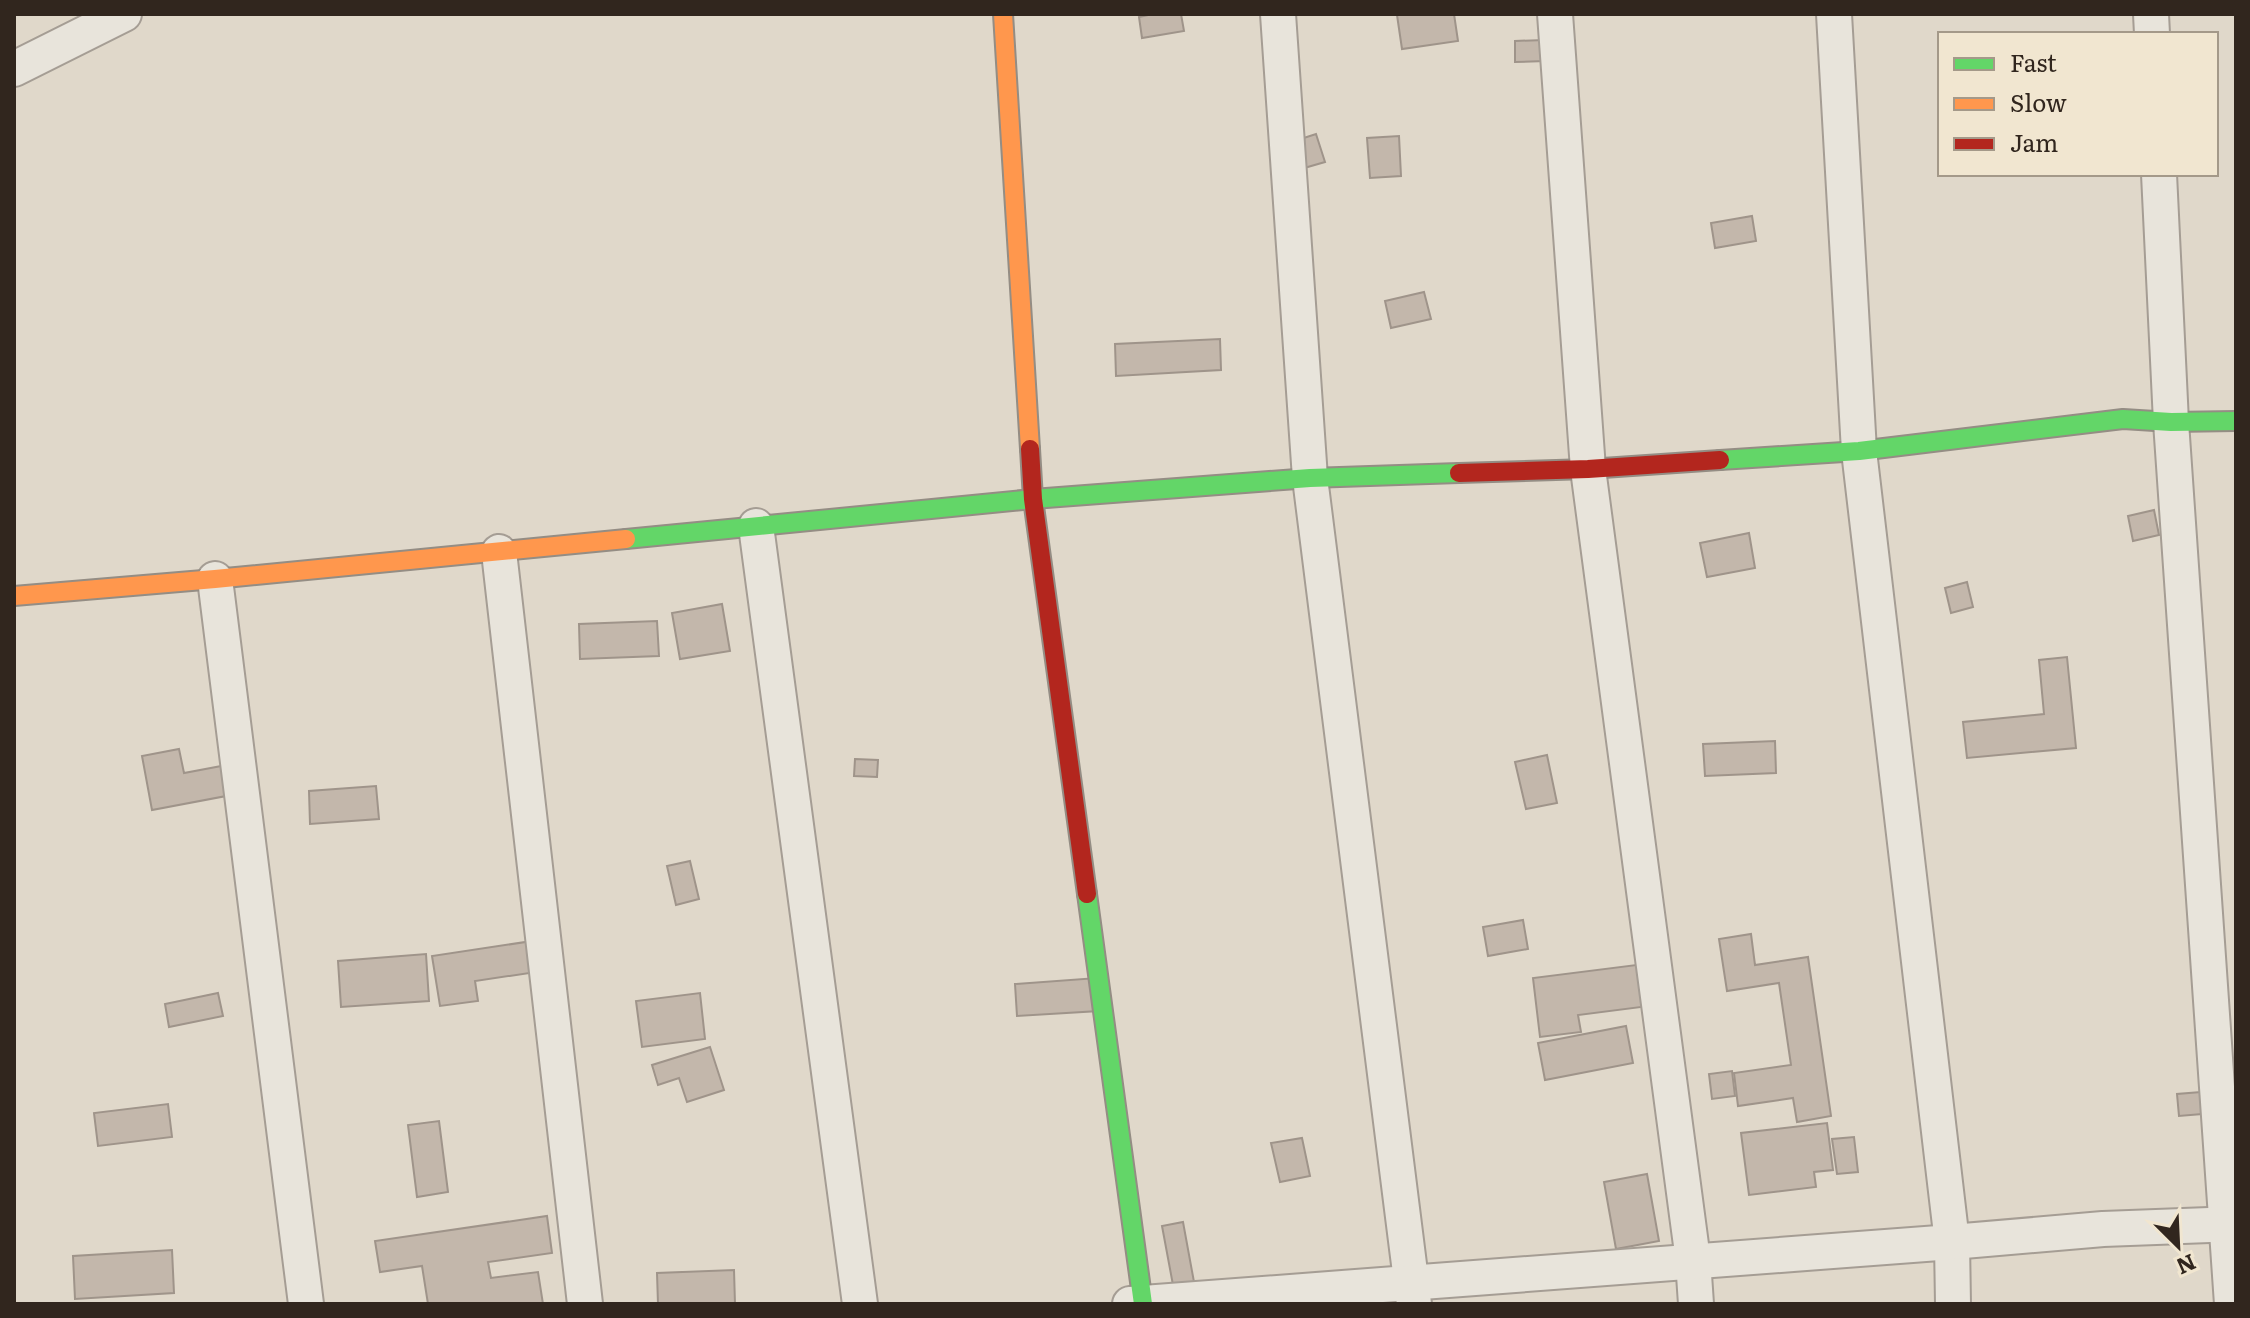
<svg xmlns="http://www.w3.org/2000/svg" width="2250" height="1318" font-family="Literata,serif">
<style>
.building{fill:#c3b7ab;stroke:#9f948a;stroke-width:2}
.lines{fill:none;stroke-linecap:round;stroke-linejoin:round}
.street-casing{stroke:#a59d94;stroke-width:38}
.fast-casing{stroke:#948d84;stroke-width:22}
.slow-casing{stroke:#948d84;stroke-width:22}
.jam-casing{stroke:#948d84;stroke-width:22}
.street{stroke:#e8e4db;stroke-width:34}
.fast{stroke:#63d668;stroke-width:18}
.slow{stroke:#ff974d;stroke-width:18}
.jam{stroke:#b3261e;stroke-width:18}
</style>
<rect width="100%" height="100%" fill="#e0d8ca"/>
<g class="building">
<polygon points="1153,14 1181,14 1184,31 1142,38 1139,17"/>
<polygon points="1405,14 1454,14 1458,41 1402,49 1397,15"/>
<polygon points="1544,40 1545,61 1515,62 1515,41"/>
<polygon points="1316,134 1325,162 1287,173 1279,146"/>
<polygon points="1399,136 1401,176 1370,178 1367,138"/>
<polygon points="1752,216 1756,241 1715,248 1711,223"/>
<polygon points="1424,292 1431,319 1391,328 1385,301"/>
<polygon points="1220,339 1221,370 1116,376 1115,344"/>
<polygon points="2154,510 2159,535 2133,541 2128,516"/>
<polygon points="1749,533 1755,568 1707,577 1700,543"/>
<polygon points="1967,582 1973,607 1951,613 1945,588"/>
<polygon points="722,604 730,651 680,659 672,613"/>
<polygon points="657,621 659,656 580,659 579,624"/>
<polygon points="2067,657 2076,748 1967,758 1963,722 2044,714 2039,660"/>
<polygon points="1775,741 1776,773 1705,776 1703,744"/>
<polygon points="179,749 184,773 253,760 258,790 152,810 142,756"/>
<polygon points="1547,755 1557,803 1526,809 1515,762"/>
<polygon points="855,759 878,760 877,777 854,776"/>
<polygon points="376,786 379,819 310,824 309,791"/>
<polygon points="690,861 699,899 676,905 667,866"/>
<polygon points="1523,920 1528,949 1488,956 1483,927"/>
<polygon points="1751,934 1755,965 1808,957 1831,1116 1797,1122 1793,1098 1738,1106 1734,1073 1791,1065 1779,983 1727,991 1719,939"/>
<polygon points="539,940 543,971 475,981 478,1001 440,1006 432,956"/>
<polygon points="426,954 429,1001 341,1007 338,961"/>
<polygon points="1652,963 1657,1005 1578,1015 1581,1032 1540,1037 1533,978"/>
<polygon points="1097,978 1099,1011 1017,1016 1015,984"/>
<polygon points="218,993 223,1016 169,1027 165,1004"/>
<polygon points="700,993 705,1039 642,1047 636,1001"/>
<polygon points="1626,1026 1633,1063 1545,1080 1538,1043"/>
<polygon points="710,1047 724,1090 687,1102 679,1078 658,1085 652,1065"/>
<polygon points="1732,1071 1735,1096 1712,1099 1709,1074"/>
<polygon points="2213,1091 2214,1113 2179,1116 2177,1094"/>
<polygon points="168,1104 172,1137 98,1146 94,1113"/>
<polygon points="439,1121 448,1192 417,1197 408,1125"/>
<polygon points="1827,1123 1833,1170 1814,1172 1816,1187 1749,1195 1741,1133"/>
<polygon points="1854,1137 1858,1172 1837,1174 1832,1139"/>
<polygon points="1302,1138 1310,1176 1280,1182 1271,1143"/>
<polygon points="1647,1174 1659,1241 1616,1249 1604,1182"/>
<polygon points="547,1216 552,1253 488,1262 491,1278 538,1272 543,1304 428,1304 422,1266 380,1272 375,1241"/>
<polygon points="1183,1222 1194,1282 1173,1285 1162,1226"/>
<polygon points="172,1250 174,1293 75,1299 73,1256"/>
<polygon points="734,1270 735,1304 658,1304 657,1273"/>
</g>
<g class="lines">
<g class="street-casing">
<g id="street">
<polyline points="1278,14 1310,478 1414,1304"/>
<polyline points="1555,14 1588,469 1693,1260 1696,1304"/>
<polyline points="1834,14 1859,451 1952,1242 1953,1304"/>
<polyline points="2151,14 2152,34"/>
<polyline points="14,69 124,14"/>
<polyline points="2159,174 2171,422 2232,1304"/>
<polyline points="756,526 860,1304"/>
<polyline points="499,552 585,1304"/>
<polyline points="215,579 306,1304"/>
<polyline points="1130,1304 1952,1242 2103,1229 2236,1224"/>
</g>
</g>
<g class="fast-casing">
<g id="fast">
<polyline points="1720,460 1859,451 2123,419 2171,422 2236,421"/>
<polyline points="626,539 1033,499 1310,478 1459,473"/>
<polyline points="1087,894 1143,1304"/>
</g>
</g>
<g class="slow-casing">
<g id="slow">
<polyline points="1003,14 1030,449"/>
<polyline points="14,596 215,579 626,539"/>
</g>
</g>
<g class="jam-casing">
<g id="jam">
<polyline points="1030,449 1033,499 1087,894"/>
<polyline points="1459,473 1588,469 1720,460"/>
</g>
</g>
<use href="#street" class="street"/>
<use href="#fast" class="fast"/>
<use href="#slow" class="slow"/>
<use href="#jam" class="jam"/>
</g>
<rect width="2250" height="1318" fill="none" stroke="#31261e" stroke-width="32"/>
<rect x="1938" y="32" width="280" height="144" fill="#f1e6d0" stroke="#a49989" stroke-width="2"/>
<rect x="1954" y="58" width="40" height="12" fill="#63d668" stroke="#a49989" stroke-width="2"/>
<text x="2010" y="72" font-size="24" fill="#31261e">Fast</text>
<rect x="1954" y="98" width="40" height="12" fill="#ff974d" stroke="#a49989" stroke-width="2"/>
<text x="2010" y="112" font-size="24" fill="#31261e">Slow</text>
<rect x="1954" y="138" width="40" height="12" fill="#b3261e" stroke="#a49989" stroke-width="2"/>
<text x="2010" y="152" font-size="24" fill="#31261e">Jam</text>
<g transform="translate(2178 1246) rotate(156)" stroke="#f1e6d0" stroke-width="6" paint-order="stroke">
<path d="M0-6L14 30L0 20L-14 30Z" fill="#31261e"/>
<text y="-12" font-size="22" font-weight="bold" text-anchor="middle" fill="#31261e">N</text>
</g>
</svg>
